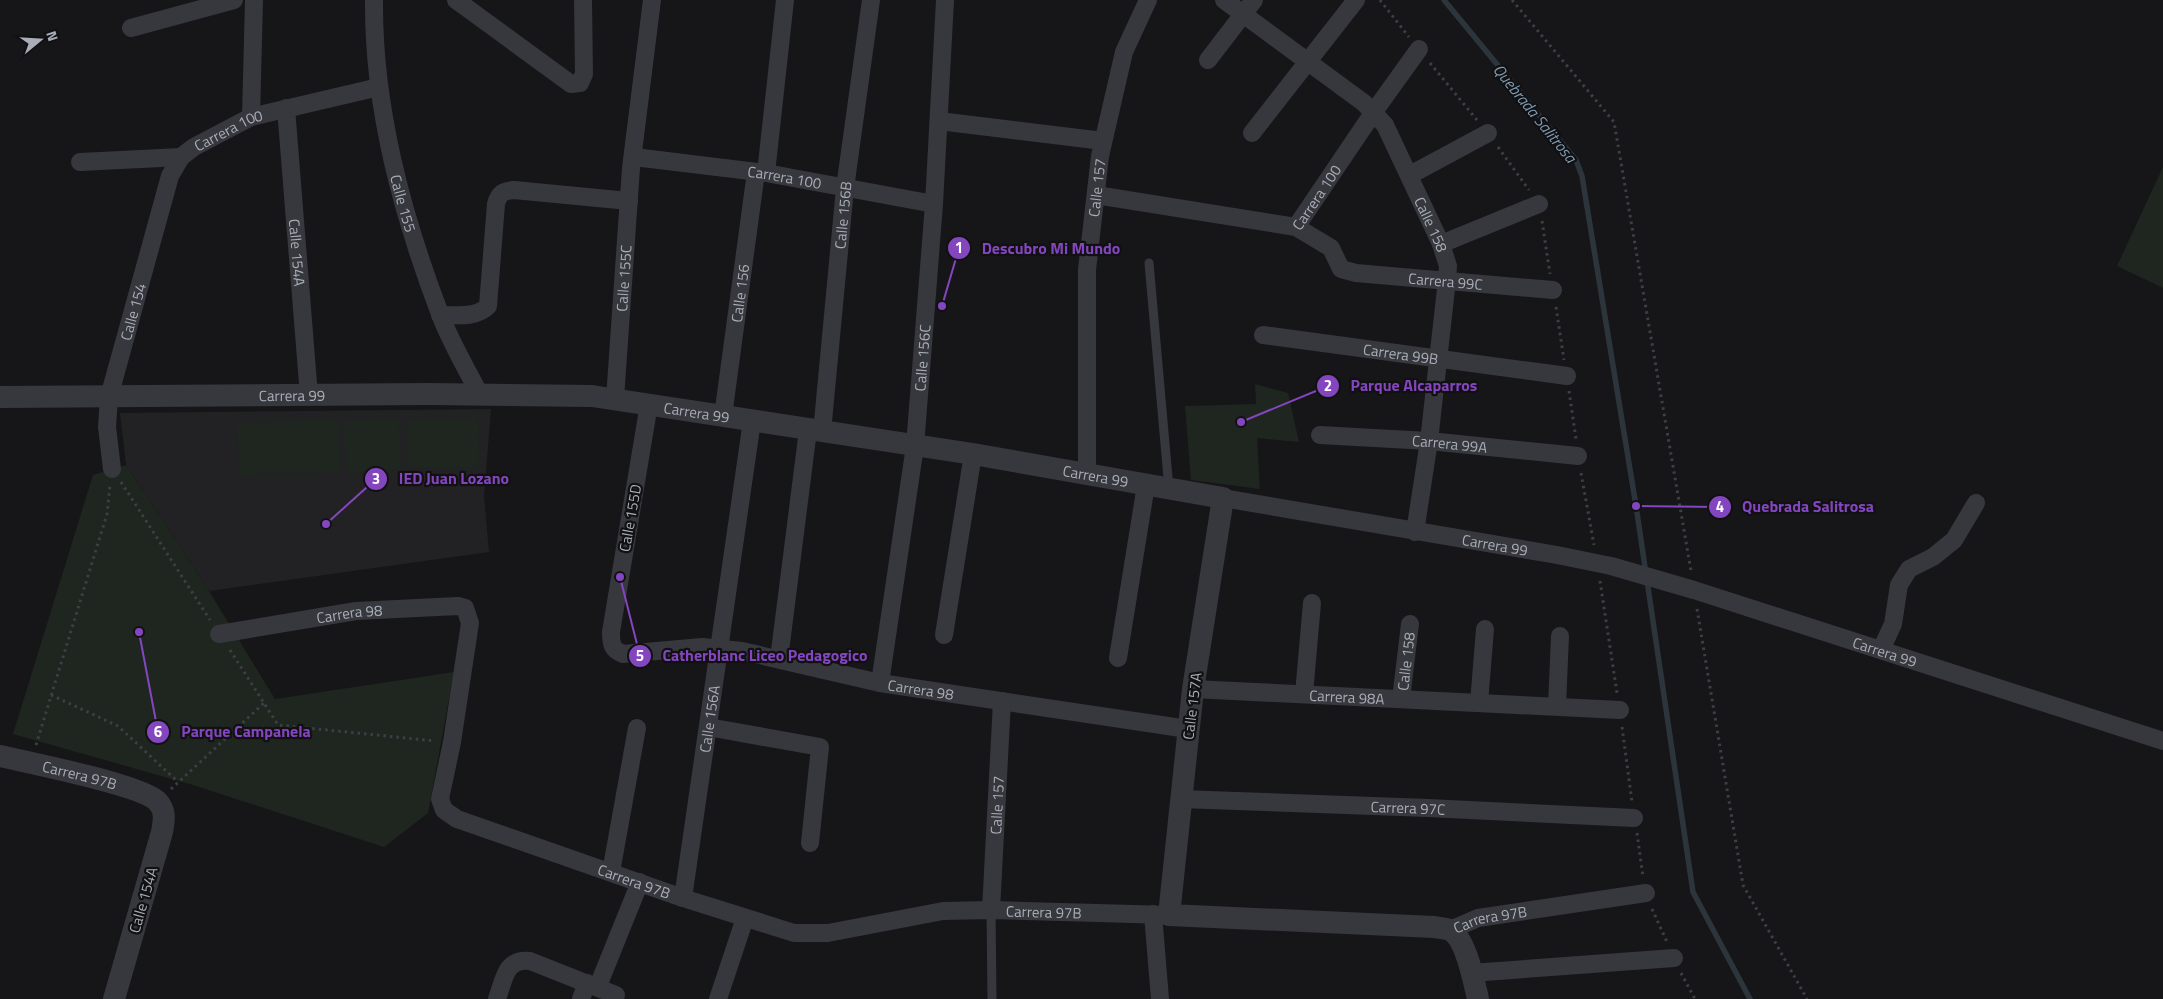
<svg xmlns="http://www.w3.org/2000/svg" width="2163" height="999" font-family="'Titillium Web',sans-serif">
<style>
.built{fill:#222225}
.green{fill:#1e261f}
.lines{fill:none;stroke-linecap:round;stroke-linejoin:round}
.stream{stroke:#2c353c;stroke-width:5.5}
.path{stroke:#3d3f44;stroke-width:3;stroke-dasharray:2.5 4;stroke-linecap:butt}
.service{stroke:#37383d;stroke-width:9}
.minor{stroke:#37383d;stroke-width:18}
.tertiary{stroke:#37383d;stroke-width:22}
.labels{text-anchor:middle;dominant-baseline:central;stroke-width:4.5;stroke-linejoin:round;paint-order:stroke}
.street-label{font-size:15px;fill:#a8adb8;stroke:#111113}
.water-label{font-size:16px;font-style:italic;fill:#7f9bb3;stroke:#111113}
.leader{fill:none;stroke:#8446be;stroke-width:2}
.callout-dot{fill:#8446be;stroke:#111113;stroke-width:2}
.mark-label{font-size:15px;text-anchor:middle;font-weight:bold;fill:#fff}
.callout-label{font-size:16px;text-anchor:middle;font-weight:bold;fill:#8446be;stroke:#111113;stroke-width:4.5;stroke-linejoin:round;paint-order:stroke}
</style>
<rect width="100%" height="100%" fill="#161618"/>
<polygon class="built" points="491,409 484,497 489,552 209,591 126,465 120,413"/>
<g class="green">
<polygon points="2163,167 2163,288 2117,266"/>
<polygon points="1255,384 1288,393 1299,442 1257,438 1260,489 1191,480 1185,406 1256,404"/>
<polygon points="478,418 479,467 408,468 406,420"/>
<polygon points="338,419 340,472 239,475 237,423"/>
<polygon points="399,419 401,469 346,472 343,421"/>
<polygon points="126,465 209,591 275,699 454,672 428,813 384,847 193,785 13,734 93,475"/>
</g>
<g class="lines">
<polyline class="stream" points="1444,0 1576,160 1582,176 1636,506 1693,892 1750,999"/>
<g class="path">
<polyline points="1380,0 1409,37"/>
<polyline points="1512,0 1614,122 1691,571"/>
<polyline points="1430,63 1477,120"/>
<polyline points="1498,147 1529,190"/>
<polyline points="1542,221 1550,274"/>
<polyline points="1556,307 1564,360"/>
<polyline points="1569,391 1576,439"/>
<polyline points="1581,473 1594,545"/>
<polyline points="121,482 210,620"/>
<polyline points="1600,581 1617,693"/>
<polyline points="1697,609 1743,885 1807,999"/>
<polyline points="230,650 278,725 435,741"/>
<polyline points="51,695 118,726 178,782"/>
<polyline points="1622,727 1632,802"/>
<polyline points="36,745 107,514 110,485"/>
<polyline points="171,789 264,703"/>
<polyline points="1637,833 1643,877"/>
<polyline points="1652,909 1667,942"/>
<polyline points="1681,973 1695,999"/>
</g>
<g class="service">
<polyline points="1149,263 1169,489"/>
<polyline points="991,910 992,999"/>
</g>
<g class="minor">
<path id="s1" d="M 374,0 C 373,107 402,214 440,314 C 450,341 466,368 480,395"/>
<polyline points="456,0 571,84 580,83 584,74 583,0"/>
<path id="s2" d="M 1224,0 L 1364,103 L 1385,125 L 1441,244 L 1448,266 L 1447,280 L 1429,441 L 1415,532"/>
<polyline points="131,28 234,0"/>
<polyline points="1208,60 1254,0"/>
<path id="s3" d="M 286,108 L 309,396"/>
<polyline points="251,117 254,0"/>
<polyline points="939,121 1103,141"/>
<polyline points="1252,133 1356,0"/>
<path id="s4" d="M 634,157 L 766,173 L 934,204"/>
<path id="s5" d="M 80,162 L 181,157 L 194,147 L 251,117 L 379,87"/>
<polyline points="766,173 785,0"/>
<polyline points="1410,175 1488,133"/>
<path id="s6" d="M 1096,195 L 1296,227 L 1331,248 L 1341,269 L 1356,273 L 1553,290"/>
<path id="s7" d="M 1296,227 L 1373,113 L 1419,49"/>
<polyline points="1441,244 1539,204"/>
<path d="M 440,315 C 456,315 477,318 488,306 L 496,204 C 499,193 503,191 514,190 L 629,201"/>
<path id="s8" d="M 1263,335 L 1567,376"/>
<path id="s9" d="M 615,399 L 631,168 L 652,0"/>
<path id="s10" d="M 649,404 L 611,632 C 611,644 612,650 623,654 L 702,647 L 742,651 L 880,683 L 1188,729"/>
<path id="s11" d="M 723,416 L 756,172"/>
<path id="s12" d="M 822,432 L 845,188 L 871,0"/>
<path id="s13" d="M 1320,435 L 1429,441 L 1578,456"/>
<path id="s14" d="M 112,469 L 107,427 L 109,397 L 170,176 L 181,157"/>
<path id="s15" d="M 1087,473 L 1087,270 L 1100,156 L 1124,52 L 1148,0"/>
<path id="s16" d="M 1223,498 L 1557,555 L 1611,566 L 1694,590 L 2163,741"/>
<path id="s17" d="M 219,634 L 356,611 L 458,606 L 465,608 L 470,623 L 452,742 L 440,799 L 444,810 L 457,819 L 683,898 L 794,933 L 828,933 L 943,911 L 991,910 L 1169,915"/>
<polyline points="944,635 973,454"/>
<polyline points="1881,650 1893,624 1899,585 1909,569 1933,557 1954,540 1976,503"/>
<polyline points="1118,658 1146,485"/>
<polyline points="779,659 808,430"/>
<path id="s18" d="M 880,683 L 915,446 L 934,204 L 945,0"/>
<path id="s19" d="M 1193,689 L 1620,710"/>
<polyline points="1304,694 1312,603"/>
<path id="s20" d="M 1401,699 L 1410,624"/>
<polyline points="1479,703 1485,629"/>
<polyline points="1557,706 1560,636"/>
<polyline points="708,727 820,747 810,843"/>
<path id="s21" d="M 1180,799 L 1428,808 L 1634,818"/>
<polyline points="611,872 637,728"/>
<path id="s22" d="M 683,898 L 752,421"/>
<path id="s23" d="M 991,910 L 1002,701"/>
<polyline points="1153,914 1160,999"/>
<path id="s24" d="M 1450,930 L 1478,918 L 1646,893"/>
<polyline points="1471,973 1674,958"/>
<polyline points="598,986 640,882"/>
<path d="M 497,999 C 504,980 505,958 530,961 L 616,995"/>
<polyline points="581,999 587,983"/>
<polyline points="718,999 745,918"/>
</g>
<g class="tertiary">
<path id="s25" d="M 0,397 L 429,394 L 592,396 L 973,454 L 1223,498 L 1193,689 L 1169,915 L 1434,927 C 1439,928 1445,928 1450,930 C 1466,938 1474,982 1478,999"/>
<path id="s26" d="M 0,756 C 29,763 143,785 158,802 C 166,811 164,821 162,832 L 114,999"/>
</g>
</g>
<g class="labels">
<g class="street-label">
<text stroke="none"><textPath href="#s5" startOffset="156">Carrera 100</textPath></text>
<text stroke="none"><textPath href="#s4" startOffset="152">Carrera 100</textPath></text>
<text stroke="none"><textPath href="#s15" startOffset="286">Calle 157</textPath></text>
<text stroke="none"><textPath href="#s7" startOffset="36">Carrera 100</textPath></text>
<text stroke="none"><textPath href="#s1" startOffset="206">Calle 155</textPath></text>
<text stroke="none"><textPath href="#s12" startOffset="218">Calle 156B</textPath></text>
<text stroke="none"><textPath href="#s2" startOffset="314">Calle 158</textPath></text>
<text stroke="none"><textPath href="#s3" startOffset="145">Calle 154A</textPath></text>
<text stroke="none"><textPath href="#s9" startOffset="121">Calle 155C</textPath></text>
<text stroke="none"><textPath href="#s6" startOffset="372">Carrera 99C</textPath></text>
<text stroke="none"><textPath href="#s11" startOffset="124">Calle 156</textPath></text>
<text stroke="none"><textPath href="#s14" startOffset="161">Calle 154</textPath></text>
<text stroke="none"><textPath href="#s8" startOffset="139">Carrera 99B</textPath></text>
<text stroke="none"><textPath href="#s18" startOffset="328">Calle 156C</textPath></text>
<text stroke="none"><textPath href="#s25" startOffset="292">Carrera 99</textPath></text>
<text stroke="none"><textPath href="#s25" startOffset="698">Carrera 99</textPath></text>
<text stroke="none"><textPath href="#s13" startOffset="130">Carrera 99A</textPath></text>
<text stroke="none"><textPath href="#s25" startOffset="1102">Carrera 99</textPath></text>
<text transform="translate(630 518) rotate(-80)">Calle 155D</text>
<text stroke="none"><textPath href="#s16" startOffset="276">Carrera 99</textPath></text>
<text stroke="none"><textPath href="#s17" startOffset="132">Carrera 98</textPath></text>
<text stroke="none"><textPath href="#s16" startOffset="681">Carrera 99</textPath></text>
<text stroke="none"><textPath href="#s20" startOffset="38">Calle 158</textPath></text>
<text stroke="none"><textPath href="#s10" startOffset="561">Carrera 98</textPath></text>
<text stroke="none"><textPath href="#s19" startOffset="154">Carrera 98A</textPath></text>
<text transform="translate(1192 706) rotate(-83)">Calle 157A</text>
<text stroke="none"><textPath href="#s22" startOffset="181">Calle 156A</textPath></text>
<text stroke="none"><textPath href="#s26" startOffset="82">Carrera 97B</textPath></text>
<text stroke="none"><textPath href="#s23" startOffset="105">Calle 157</textPath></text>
<text stroke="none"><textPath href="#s21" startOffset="228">Carrera 97C</textPath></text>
<text stroke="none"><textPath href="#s17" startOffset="658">Carrera 97B</textPath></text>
<text transform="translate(143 900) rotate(-74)">Calle 154A</text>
<text stroke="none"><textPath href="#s17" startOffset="1078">Carrera 97B</textPath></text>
<text stroke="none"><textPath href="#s24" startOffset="42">Carrera 97B</textPath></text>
</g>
<g class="water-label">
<text transform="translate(1535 113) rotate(51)">Quebrada Salitrosa</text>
</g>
</g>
<path class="leader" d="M942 306L959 248M1241 422L1328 386M326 524L376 479M1636 506L1720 507M620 577L640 656M139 632L158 732"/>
<g class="callout-dot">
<circle cx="942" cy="306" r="5"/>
<circle cx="1241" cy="422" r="5"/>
<circle cx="326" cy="524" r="5"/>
<circle cx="1636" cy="506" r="5"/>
<circle cx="620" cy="577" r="5"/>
<circle cx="139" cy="632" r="5"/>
<circle cx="959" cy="248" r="12"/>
<circle cx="1328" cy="386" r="12"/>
<circle cx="376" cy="479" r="12"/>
<circle cx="1720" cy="507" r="12"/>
<circle cx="640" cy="656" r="12"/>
<circle cx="158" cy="732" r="12"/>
</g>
<g class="mark-label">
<text x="959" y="253">1</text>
<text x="1328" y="391">2</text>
<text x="376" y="484">3</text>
<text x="1720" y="512">4</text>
<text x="640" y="661">5</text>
<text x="158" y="737">6</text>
</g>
<g class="callout-label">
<text x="1051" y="254">Descubro Mi Mundo</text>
<text x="1414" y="391">Parque Alcaparros</text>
<text x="454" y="484">IED Juan Lozano</text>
<text x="1808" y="512">Quebrada Salitrosa</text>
<text x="765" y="661">Catherblanc Liceo Pedagogico</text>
<text x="246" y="737">Parque Campanela</text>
</g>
<g transform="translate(40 40) rotate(72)" stroke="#111113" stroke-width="4" paint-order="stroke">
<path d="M0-4L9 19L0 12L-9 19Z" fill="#a8adb8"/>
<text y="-8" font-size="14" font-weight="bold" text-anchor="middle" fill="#a8adb8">N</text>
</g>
</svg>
